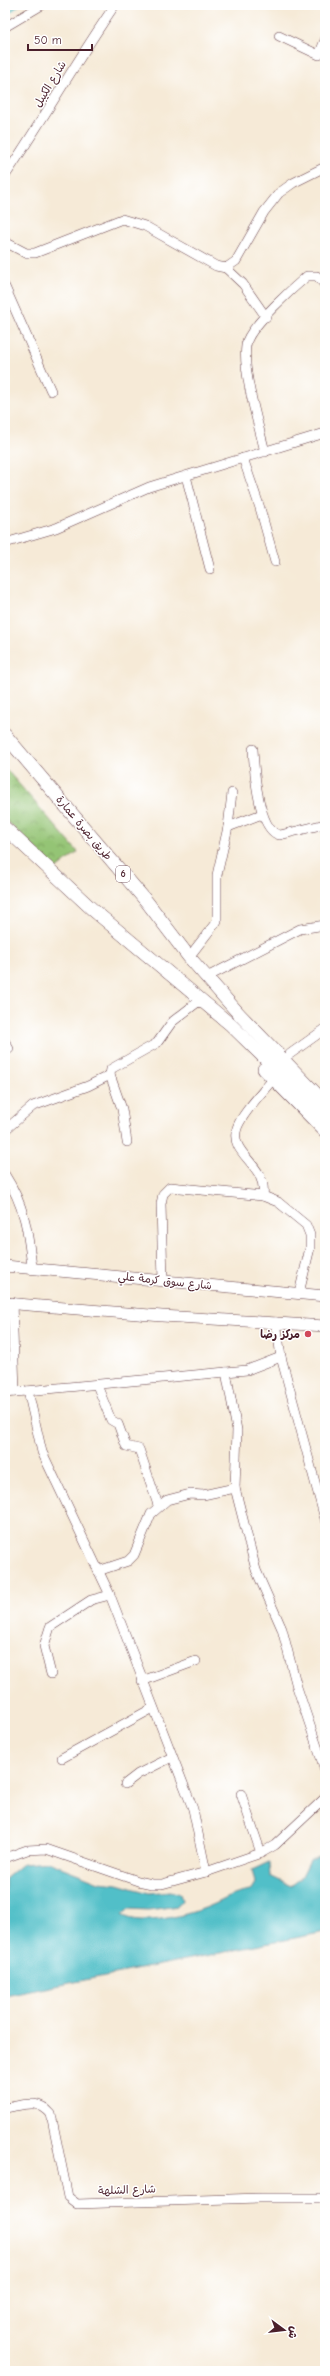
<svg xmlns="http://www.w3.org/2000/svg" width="330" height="2376" font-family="'Comic Neue','Playpen Sans Arabic',sans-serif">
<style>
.park{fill:url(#park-crowns);stroke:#6f7250}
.water{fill:#51bfc8;stroke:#4e6f7a}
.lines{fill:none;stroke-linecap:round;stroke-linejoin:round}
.stream{stroke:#51bfc8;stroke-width:2.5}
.minor-casing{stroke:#643d45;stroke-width:10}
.major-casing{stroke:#643d45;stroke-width:12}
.highway-casing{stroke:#643d45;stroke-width:14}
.minor{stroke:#fff;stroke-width:9}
.major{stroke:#fff;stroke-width:11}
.highway{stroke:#fff;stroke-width:13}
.poi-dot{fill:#d1495b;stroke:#fff;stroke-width:1.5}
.labels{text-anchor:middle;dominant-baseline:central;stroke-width:3;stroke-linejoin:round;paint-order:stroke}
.shield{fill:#fff;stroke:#80626b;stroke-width:1}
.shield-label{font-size:10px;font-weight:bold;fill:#4a1f2b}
.street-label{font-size:11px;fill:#4a1f2b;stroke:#fff}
.poi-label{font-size:11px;font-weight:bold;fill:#4a1f2b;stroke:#fff;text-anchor:end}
</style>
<defs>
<pattern id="park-crowns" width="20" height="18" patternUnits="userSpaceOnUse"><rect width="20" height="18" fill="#94c474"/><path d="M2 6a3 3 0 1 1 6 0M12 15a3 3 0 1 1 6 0" fill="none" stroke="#7b9f5f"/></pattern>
</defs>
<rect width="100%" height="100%" fill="#fff"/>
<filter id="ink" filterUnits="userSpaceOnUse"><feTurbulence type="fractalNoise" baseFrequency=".025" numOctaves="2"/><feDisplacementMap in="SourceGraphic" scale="8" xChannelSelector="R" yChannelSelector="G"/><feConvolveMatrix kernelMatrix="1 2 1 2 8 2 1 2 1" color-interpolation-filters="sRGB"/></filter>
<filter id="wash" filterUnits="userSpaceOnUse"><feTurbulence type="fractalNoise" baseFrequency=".012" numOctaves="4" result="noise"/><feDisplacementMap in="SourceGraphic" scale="16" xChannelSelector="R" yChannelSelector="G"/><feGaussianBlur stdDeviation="0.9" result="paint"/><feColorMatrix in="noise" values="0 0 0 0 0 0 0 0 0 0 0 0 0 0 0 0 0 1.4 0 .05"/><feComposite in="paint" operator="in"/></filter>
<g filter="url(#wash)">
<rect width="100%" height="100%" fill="#f6ead7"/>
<polygon class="park" points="5,768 78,852 56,869 5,819"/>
<path class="water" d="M 325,1855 L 325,1932 L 5,1996 L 5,1879 L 23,1864 L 48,1862 L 99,1882 L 118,1884 L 149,1893 L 171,1891 L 180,1894 L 182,1900 L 178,1906 L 148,1910 L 129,1909 L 122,1915 C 141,1927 189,1915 210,1906 C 227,1899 231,1894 250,1891 L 255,1883 L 252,1870 L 269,1862 L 270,1876 L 291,1886 L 301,1878 L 310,1860 Z"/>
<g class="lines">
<polyline class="stream" points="5,15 18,5"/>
</g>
</g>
<g filter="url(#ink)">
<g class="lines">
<g class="minor-casing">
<g id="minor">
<polyline points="5,27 42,5"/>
<polyline points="279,36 319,55 325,40"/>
<path d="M 5,176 C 43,120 76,61 115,5"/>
<polyline points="5,242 26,253 35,253 122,219 145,226 216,266 226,268 236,261 264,212 279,193 293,183 325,167"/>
<polyline points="226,268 243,284 266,317"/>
<polyline points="5,287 51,391"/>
<path d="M 265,452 C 259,426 240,365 247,341 C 253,324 293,288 307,276 L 317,276 L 325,285"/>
<polyline points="243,458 260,508 275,562"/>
<polyline points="186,476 210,569"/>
<polyline points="5,543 56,528 149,487 325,433"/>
<path d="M 253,749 C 254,768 258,832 280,835 L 325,824"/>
<polyline points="228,827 262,814"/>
<polyline points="189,957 217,921 217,875 228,827 232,793"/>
<polyline points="207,977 300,929 325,925"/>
<polyline points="5,1042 9,1049"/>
<polyline points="290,1054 325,1029"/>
<polyline points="5,1130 33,1106 88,1086 110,1075"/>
<polyline points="127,1142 122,1109 110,1075 111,1069 157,1043 172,1022 199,1001"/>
<path d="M 5,1175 C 25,1206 28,1232 32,1267"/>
<path d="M 263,1196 C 268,1164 228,1155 237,1128 C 242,1113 263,1092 273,1079"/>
<polyline points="163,1281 161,1204 163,1194 170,1187 263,1196 278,1202 306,1225 310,1235 310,1248 299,1293"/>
<polyline points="12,1302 15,1392"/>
<polyline points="276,1322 281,1357 325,1519"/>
<polyline points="226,1372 237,1430 235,1488 256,1570 282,1629 297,1687 325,1770"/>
<polyline points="97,1385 111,1420 118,1424 126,1446 139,1449 158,1505"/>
<polyline points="28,1391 42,1452 110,1595 193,1809 206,1872"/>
<polyline points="5,1393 247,1370 281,1357"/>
<polyline points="98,1571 128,1561 134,1555 151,1514 167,1500 190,1494 203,1495 235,1488"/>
<polyline points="51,1674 44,1646 50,1627 91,1600 110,1595"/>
<polyline points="142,1681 196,1661"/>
<polyline points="62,1758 153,1708"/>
<polyline points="125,1784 138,1774 172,1757"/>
<polyline points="241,1794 261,1853"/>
<polyline points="5,1858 27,1850 46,1849 138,1881 152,1884 162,1884 206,1872 261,1853 275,1845 325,1798"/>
<path d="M 5,2108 C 24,2105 37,2098 51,2114 L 68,2197 L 77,2204 L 260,2198 L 325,2198"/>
</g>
</g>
<g class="major-casing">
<g id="major">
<polyline points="5,1266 325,1296"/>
<polyline points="5,1303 162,1316 325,1326"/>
</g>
</g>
<g class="highway-casing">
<g id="highway">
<polyline points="5,735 147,902 189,957 239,1014 325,1103"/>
<polyline points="5,828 92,909 231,1025 325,1117"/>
<polyline points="264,1069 325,1131"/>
</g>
</g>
<use href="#minor" class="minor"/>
<use href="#major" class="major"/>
<use href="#highway" class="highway"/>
</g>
</g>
<circle class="poi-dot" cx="308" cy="1334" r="4"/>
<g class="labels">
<rect class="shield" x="116" y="866" width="14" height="16" rx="3"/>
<g class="shield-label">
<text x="123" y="874">6</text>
</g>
<g class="street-label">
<text transform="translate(50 84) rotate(-59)">شارع الكيبل</text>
<text transform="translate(84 828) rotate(50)">طريق بصرة عمارة</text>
<text transform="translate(165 1281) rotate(6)">شارع سوق كرمة علي</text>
<text transform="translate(127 2190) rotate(-2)">شارع الشلهة</text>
</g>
<g class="poi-label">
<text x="300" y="1334">مركز رضا</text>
</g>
</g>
<rect width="330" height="2376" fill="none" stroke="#fff" stroke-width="20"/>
<g transform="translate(284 2330) rotate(105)" stroke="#ffffff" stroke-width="3" paint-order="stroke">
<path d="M0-3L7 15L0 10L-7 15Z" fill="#4a1f2b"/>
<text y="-6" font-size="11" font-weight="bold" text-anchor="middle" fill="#4a1f2b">ش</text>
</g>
<path d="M28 44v6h64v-6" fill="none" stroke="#4a1f2b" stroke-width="2"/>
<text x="34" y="44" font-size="12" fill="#4a1f2b" stroke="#ffffff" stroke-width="3" paint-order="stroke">50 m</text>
</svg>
